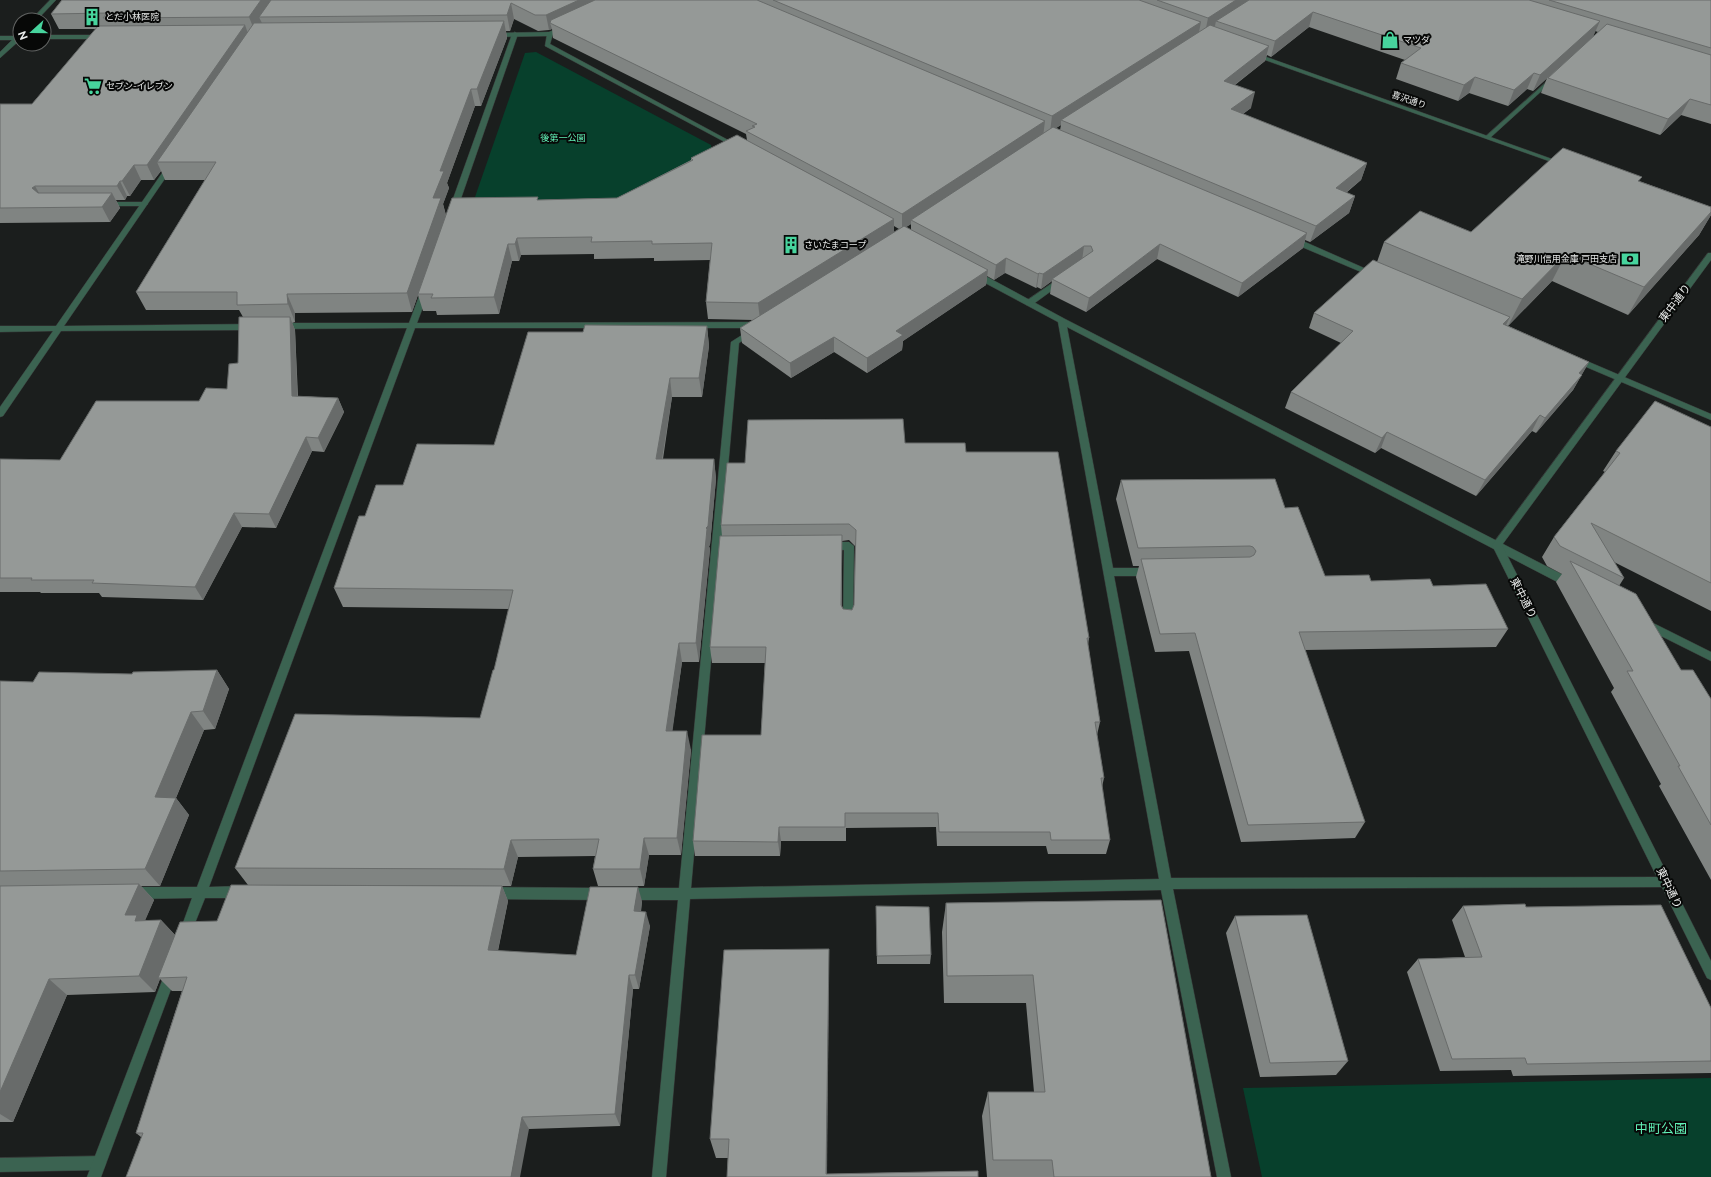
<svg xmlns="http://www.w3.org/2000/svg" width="1711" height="1177" font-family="Raleway,'Noto Sans JP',sans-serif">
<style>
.green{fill:#07402c}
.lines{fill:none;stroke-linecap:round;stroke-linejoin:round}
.service-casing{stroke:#383b3a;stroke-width:1}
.pedestrian-casing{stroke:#383b3a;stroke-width:1}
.minor-casing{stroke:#383b3a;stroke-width:1}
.tertiary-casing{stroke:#383b3a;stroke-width:1}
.service{fill:#3b6351;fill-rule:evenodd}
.pedestrian{fill:#3b6351;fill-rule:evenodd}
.minor{fill:#3b6351;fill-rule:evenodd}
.tertiary{fill:#3b6351;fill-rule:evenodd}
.wall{fill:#808482;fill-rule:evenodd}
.shaded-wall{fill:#686b6a}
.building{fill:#959997;stroke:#686b6a}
.labels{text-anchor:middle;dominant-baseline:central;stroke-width:4;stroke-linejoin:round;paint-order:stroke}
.far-poi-label{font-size:9px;fill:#ebedec;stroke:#070807;text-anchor:start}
.far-street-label{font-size:9px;fill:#ebedec;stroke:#070807}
.far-park-label{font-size:9px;fill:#62f2b8;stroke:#070807}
.street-label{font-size:11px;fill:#ebedec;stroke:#070807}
.near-park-label{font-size:13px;fill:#62f2b8;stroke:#070807}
</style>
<rect width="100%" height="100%" fill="#1b1e1d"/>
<g class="green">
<polygon points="536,52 711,145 712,150 612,201 478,200 475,197 525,53"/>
<polygon points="1711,1078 1711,1177 1262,1177 1243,1088"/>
</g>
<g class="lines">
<g class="service-casing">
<g id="service">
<polygon points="103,202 144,202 148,204 144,206 106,206 102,204"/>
<polygon points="1058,279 1061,279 1065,281 1032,305 1026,305 1026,301"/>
<polygon points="829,542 849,542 854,546 853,621 852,624 844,624 843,621 844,550 826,549 824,546 826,543"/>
<polygon points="99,1156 104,1158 106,1163 104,1168 99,1170 0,1172 0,1158"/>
</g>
</g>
<g class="pedestrian-casing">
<polygon id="pedestrian" points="1554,75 1557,77 1556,78 1490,138 1486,138 1486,136"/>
</g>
<g class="minor-casing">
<g id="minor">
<polygon points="515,32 518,34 457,210 456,212 450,212 449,210 512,34"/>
<polygon points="550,32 553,34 550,44 741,147 736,148 545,46 547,34"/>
<polygon points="171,162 175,164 64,326 252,324 256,327 252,330 61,331 3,416 0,417 0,407 53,331 0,332 0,326 56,326 169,163"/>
<polygon points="1290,238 1296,238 1380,275 1379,277 1373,277 1290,242"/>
<polygon points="972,272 978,272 1065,319 1575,581 1576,584 1575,587 1567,587 1067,327 1113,568 1150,568 1153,569 1155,572 1153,575 1150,576 1114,576 1171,878 1666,877 1670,878 1672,882 1670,886 1666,887 1173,889 1231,1177 1217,1177 1161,890 690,899 666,1177 652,1177 678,900 628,900 624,898 622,894 624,890 628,888 679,888 731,342 753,328 415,328 209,887 242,886 246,888 248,892 246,896 242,898 205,898 189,938 185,940 181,938 179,934 192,898 134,899 130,897 128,893 130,889 134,887 197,887 407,328 280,329 276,326 280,323 409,323 421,291 425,289 429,291 417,323 758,322 762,325 761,327 753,328 757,330 756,332 739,343 691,888 1159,879 1058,322 972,276"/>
<polygon points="1575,356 1711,414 1711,420 1572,361 1571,359"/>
<polygon points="1645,619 1711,652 1711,661 1641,626 1640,623 1641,620"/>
<polygon points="492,887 602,888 606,890 608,894 606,898 602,900 492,899 488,897 486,893 488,889"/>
<polygon points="171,967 175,969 177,973 101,1177 87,1177 165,973 167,969"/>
</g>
</g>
<g class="tertiary-casing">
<g id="tertiary">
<polygon points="50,0 56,0 37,20 31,20"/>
<polygon points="565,25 568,27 567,28 550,36 494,37 491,35 494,33 549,32"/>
<polygon points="20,33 20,40 0,58 0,52 12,40 0,40 0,36 15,36"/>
<polygon points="44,35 102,35 105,37 102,39 44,39"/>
<polygon points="1251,53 1255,53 1566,164 1560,165 1251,55"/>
<polygon points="1708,253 1711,253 1711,260 1502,545 1711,961 1711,980 1707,978 1492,545"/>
</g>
</g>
<use href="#service" class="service"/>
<use href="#pedestrian" class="pedestrian"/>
<use href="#minor" class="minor"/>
<use href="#tertiary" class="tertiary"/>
</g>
<g class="wall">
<path d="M 62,0 L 1711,0 L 1711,124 L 1681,115 L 1660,135 L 1541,93 L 1547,78 L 1533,91 L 1527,89 L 1508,106 L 1469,93 L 1458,101 L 1396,79 L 1401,63 L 1405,60 L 1309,27 L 1271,57 L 1267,55 L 1265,61 L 1235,85 L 1251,108 L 1243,114 L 1367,163 L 1361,180 L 1346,193 L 1355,196 L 1349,213 L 1310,242 L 1305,240 L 1303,248 L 1238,297 L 1157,259 L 1086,312 L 1050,294 L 1052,281 L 1041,289 L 1037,287 L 1036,288 L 1005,273 L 994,280 L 987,276 L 986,285 L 903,341 L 902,350 L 867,373 L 834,352 L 791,378 L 742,343 L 740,328 L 753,320 L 708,319 L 706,302 L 710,260 L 654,261 L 654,258 L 594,259 L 594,254 L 521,255 L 519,261 L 512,261 L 499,314 L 437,315 L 436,311 L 423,311 L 418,295 L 412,312 L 295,313 L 295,322 L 292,323 L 295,330 L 298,396 L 338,398 L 344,412 L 324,452 L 312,451 L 276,528 L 242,527 L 203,600 L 102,597 L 99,593 L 41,593 L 40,592 L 0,592 L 0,459 L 60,460 L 199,401 L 227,389 L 238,363 L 243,317 L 239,310 L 146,310 L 136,292 L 205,180 L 165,180 L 161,171 L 154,180 L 141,180 L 130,196 L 127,196 L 125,200 L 116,200 L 120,208 L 110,222 L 0,223 L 0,104 L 32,104 L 96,29 L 59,29 L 51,14 ZM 514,19 L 538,31 L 549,30 L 552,29 L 553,38 L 746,134 L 747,140 L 691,158 L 691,160 L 617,198 L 538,200 L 446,215 L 443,204 L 449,188 L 447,183 L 475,106 L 481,106 L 507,38 L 506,31 L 510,31 ZM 1595,31 L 1598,32 L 1593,37 ZM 1061,125 L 1060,130 L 1056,128 ZM 911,224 L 911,230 L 906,227 ZM 894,226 L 899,229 L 894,232 Z"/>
<polygon points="1642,177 1639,181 1711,207 1711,215 1699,235 1628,315 1552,281 1508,326 1506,325 1589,362 1573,390 1536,433 1532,431 1476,496 1381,448 1375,453 1285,408 1291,392 1341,343 1309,328 1314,313 1377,262 1384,242 1471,232"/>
<polygon points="707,326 709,346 702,397 672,397 663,459 714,459 716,479 710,545 709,546 710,549 699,662 682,662 672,731 691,750 681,855 649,855 644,886 598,886 593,869 595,856 518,857 511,886 248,885 235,868 480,718 494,670 509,609 343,607 334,588 365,516 403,485 494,445 583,332"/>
<polygon points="1711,427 1711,611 1614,562 1624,578 1619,586 1681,670 1711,699 1711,880 1659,786 1661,784 1611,692 1614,688 1556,582 1562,574 1547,566 1542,557 1554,537 1605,472 1603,471 1616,451"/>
<path d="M 905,443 L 966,452 L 1089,638 L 1088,645 L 1100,722 L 1097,735 L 1104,778 L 1102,787 L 1110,840 L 1106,854 L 1048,854 L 1046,846 L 937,846 L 936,827 L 846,828 L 846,841 L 781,841 L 780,856 L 695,856 L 693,841 L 761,735 L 765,663 L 712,663 L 710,647 L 722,536 L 721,525 L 745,463 ZM 849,540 L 855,546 L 854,605 L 852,610 L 843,609 L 842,606 L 842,541 Z"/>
<polygon points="1121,480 1285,508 1325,576 1371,581 1433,586 1508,629 1496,647 1305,650 1365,822 1355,838 1241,842 1189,651 1155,652 1136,577 1139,566 1133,566 1116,499"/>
<polygon points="217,670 229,689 215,729 204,730 176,798 189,815 160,886 141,886 154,900 145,920 161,920 175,935 217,921 502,886 508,901 498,951 576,955 642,901 641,912 650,926 639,989 633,989 620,1126 529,1129 141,1137 136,1133 182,991 172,991 160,979 155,992 67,995 13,1122 0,1122 0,681 33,682 132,674"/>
<polygon points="1161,900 1211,1177 987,1177 982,1116 988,1092 1034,1092 1026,1003 944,1003 942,932 946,903"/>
<polygon points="876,906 931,955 930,964 877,964"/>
<polygon points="1463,906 1526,907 1711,1008 1711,1073 1513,1076 1511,1070 1440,1071 1407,972 1418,959 1465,957 1452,920"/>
<polygon points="1235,916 1348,1061 1336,1075 1260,1077 1226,933"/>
<polygon points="829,972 727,1177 728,1158 716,1158 710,1139"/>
</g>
<g class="shaded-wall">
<polygon points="261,0 277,0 259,17 262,23 255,32 249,17"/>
<polygon points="579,0 615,0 550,23 552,29 549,30 546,15"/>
<polygon points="1236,0 1256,0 1216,21 1215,26 1205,33 1208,18"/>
<polygon points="511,3 514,19 510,31 507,15"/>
<polygon points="1313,12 1309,27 1271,57 1275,41"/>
<polygon points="504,21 507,38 481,106 477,89"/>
<polygon points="1600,21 1593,37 1533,91 1540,75"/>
<polygon points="1201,22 1198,37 1061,120 1061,125 1050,132 1052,116"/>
<polygon points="245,25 250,39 157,162 161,171 154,180 147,165"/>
<polygon points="1269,46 1265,61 1220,96 1224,81"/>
<polygon points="1534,73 1527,89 1508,106 1514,90"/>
<polygon points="1475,77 1469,93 1458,101 1464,85"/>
<polygon points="471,89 475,106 447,183 449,188 443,204 446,216 418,294 418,295 412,312 407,293 440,171"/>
<polygon points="1255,92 1251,108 1227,125 1231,109"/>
<polygon points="1690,99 1681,115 1660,135 1668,119"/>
<polygon points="1045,121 1043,137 911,220 911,224 902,230 902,214"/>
<polygon points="1367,163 1361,180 1330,205 1336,188"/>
<polygon points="134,165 141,180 130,196 122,181"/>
<polygon points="120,181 127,196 125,200 117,186"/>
<polygon points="35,186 43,200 32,188"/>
<polygon points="112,193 120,208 110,222 102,207"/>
<polygon points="1355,196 1349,213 1310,242 1316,226"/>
<polygon points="1711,212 1711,215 1699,235 1628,315 1644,287"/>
<polygon points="894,219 894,236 760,320 758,303"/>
<polygon points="1307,233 1303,248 1238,297 1242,283"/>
<polygon points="517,238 521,255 519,261 515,244"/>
<polygon points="508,244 512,261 499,314 494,297"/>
<polygon points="1160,244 1157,259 1086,312 1089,298"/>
<polygon points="1084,246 1082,261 1052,279 1052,281 1041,289 1043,274"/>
<polygon points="1566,254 1552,281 1508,326 1522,299"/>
<polygon points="1006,258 1005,273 994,280 996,265"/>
<polygon points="988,270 986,285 903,341 902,350 867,373 867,358 896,331"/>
<polygon points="1039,273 1037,287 1036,288 1038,274"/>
<polygon points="287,294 295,313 295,322 288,304"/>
<polygon points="290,317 295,330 298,410 292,396"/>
<polygon points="1510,317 1502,333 1503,324"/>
<polygon points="707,326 709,346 702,397 699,378"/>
<polygon points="834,337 834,352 791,378 790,363"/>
<polygon points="1589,362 1573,390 1536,433 1545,418 1579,373"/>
<polygon points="670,378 672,397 659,478 656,459"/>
<polygon points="338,398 344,412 324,452 318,438"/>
<polygon points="1540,415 1532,431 1476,496 1485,480"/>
<polygon points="1387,432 1381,448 1375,453 1382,438"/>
<polygon points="306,437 312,451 276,528 269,514"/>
<polygon points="714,459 716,479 710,545 709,546 710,549 699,662 696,643 706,528"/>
<polygon points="234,513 242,527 203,600 195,587"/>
<polygon points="842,535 842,621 841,605"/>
<polygon points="679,643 682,662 670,749 666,731"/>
<polygon points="217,670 229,689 215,729 203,711"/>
<polygon points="191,712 204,730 175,800 176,798 189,815 160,886 145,869 155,797"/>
<polygon points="687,731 691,750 681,855 677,838"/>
<polygon points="779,827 781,841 780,856 778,842"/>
<polygon points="644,838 649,855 644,886 640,869"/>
<polygon points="511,840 518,857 511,886 504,869"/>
<polygon points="139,884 154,900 144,923 152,931 125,915"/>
<polygon points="502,886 508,901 495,964 488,950"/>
<polygon points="638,887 642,901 639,925 634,911"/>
<polygon points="646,912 650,926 639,989 635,975"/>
<polygon points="161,920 176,936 158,978 160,979 155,992 139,976"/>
<polygon points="829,949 829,972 827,1177 826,1177"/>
<polygon points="629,975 633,989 620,1126 615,1114"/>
<polygon points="49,979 67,995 13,1122 0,1114 0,1092"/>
<polygon points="522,1117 529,1129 520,1177 511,1177"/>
</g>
<g class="building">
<polygon points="62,0 261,0 249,17 103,18 107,13 51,14"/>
<polygon points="271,0 579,0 546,15 535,15 511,3 507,15 259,17"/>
<polygon points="595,0 757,0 1045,121 902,214 746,131 755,127 752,126 757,124 550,23 551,20"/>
<polygon points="773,0 1139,0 1201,22 1052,116"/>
<polygon points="1157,0 1236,0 1208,18"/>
<polygon points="1249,0 1529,0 1600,21 1540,75 1534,73 1514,90 1475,77 1464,85 1401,63 1421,48 1313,12 1275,41 1216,21"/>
<polygon points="1549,0 1711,0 1711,48"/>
<polygon points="504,21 477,89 471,89 440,171 444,171 433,198 441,198 407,293 287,294 288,304 237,305 237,292 136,292 216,162 157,162 254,23"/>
<polygon points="1607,24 1711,55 1711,105 1690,99 1668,119 1548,78"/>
<polygon points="245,25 147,165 134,165 122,181 120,181 117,186 35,186 32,188 38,193 112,193 102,207 0,208 0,104 32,104 98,26"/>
<polygon points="1210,25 1269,46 1224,81 1255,92 1231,109 1367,163 1336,188 1355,196 1316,226 1061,120"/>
<polygon points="1053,127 1307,233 1242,283 1160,244 1089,298 1052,279 1093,251 1091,246 1084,246 1043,274 1039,273 1038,274 1006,258 996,265 911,220"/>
<polygon points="737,135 894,219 758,303 706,302 712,243 652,244 652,241 591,242 592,237 517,238 515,244 508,244 494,297 431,298 433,294 418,294 452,198 538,197 537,200 617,198 693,160 691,158"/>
<polygon points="1563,148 1642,177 1638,181 1711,207 1711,212 1644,287 1566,254 1522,299 1384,242 1420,211 1471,232"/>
<polygon points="904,226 988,270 896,331 903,335 867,358 834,337 790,363 740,328"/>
<polygon points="1373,260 1510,317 1503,324 1589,362 1579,373 1582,375 1545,418 1540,415 1485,480 1387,432 1382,438 1291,392 1353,331 1314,313"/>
<polygon points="239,317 290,317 292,396 338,398 318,438 306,437 269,514 234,513 195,587 92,583 94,580 31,580 32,578 0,578 0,459 60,460 96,401 199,401 206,388 227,389 229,364 238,363"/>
<polygon points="585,325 707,326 699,378 670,378 656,459 714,459 708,526 706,528 707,529 696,643 679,643 666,731 687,731 677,838 644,838 640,869 593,869 599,839 511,840 504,869 235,868 295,714 480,718 493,670 494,670 513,590 334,588 359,516 365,516 376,485 403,485 417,444 494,445 528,332 583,332"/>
<polygon points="1655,401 1711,427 1711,583 1591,523 1624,578 1560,546 1554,537 1620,453 1616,451"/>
<polygon points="903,419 905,443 965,443 966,452 1058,452 1089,638 1087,638 1100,722 1095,722 1104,778 1101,778 1110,840 1051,840 1050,832 939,832 938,813 845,813 845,827 779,827 778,842 693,841 702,735 761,735 766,647 710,647 720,536 842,535 841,605 843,609 852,610 854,605 856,530 849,524 721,525 727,463 745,463 748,420"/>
<polygon points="1275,479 1285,508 1298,507 1325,576 1369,575 1371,581 1430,579 1433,586 1486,584 1508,629 1299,632 1365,822 1248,825 1195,633 1160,634 1141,559 1250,557 1254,555 1256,551 1253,547 1250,546 1138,548 1121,480"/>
<polygon points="1570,561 1636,594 1681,670 1693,670 1711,699 1711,825 1678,766 1680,766 1627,671 1633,671"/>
<polygon points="217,670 203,711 191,712 155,797 176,798 145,869 0,871 0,681 33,682 39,672 132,674 133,672"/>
<polygon points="139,884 125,915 137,915 135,921 161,920 139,976 49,979 0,1092 0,886"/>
<polygon points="231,885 502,886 488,950 576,955 590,887 638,887 634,911 646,912 635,975 629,975 615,1114 522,1117 511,1177 126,1177 143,1133 136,1133 187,977 158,978 180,922 217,921"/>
<polygon points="1161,900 1211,1177 1054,1177 1052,1160 993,1160 988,1092 1045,1092 1033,975 947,976 946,903"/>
<polygon points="1525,904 1526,907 1661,905 1711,1008 1711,1061 1527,1064 1525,1058 1452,1059 1418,959 1482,957 1463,906"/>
<polygon points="876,906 929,907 931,955 877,956"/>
<polygon points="1307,915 1348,1061 1270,1063 1235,916"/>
<polygon points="829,949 826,1174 978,1171 978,1177 727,1177 729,1139 710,1139 724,950"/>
</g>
<defs>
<g id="building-bare" transform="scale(1.38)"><path d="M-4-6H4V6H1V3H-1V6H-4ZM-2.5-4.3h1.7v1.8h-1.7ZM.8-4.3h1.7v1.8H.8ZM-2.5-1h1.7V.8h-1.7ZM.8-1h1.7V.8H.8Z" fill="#47d49d" stroke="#070807" stroke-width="2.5" paint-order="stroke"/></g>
<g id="shop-bare" transform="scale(1.38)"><path d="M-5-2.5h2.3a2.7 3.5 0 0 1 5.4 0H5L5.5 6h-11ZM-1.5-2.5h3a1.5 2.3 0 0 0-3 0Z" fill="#47d49d" stroke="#070807" stroke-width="2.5" paint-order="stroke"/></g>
<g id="supermarket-bare" transform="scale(1.38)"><path d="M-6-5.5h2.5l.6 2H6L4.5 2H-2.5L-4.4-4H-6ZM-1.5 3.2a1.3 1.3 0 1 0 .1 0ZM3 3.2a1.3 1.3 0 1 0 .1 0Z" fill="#47d49d" stroke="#070807" stroke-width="2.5" paint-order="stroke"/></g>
<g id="bank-bare" transform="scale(1.38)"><path d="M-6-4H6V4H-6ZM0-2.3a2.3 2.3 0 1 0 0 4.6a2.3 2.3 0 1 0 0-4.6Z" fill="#47d49d" stroke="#070807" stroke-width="2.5" paint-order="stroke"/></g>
</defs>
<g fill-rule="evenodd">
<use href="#building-bare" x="92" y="17"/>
<use href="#shop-bare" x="1390" y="40"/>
<use href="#supermarket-bare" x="93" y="86"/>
<use href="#building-bare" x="791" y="245"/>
<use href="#bank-bare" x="1630" y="259"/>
</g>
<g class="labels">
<g class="far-poi-label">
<text x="105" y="17">とだ小林医院</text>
<text x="1403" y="40">マツダ</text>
<text x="106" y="86">セブン-イレブン</text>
<text x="804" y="245">さいたまコープ</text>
<text x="1617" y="259" text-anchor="end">滝野川信用金庫 戸田支店</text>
</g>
<g class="far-street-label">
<text transform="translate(1409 100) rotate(19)">喜沢通り</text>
</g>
<g class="far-park-label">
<text x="563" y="138">後第一公園</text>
</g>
<g class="street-label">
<text transform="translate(1675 303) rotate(-53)">東中通り</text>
<text transform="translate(1523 598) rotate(63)">東中通り</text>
<text transform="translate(1669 888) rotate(64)">東中通り</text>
</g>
<g class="near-park-label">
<text x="1661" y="1128">中町公園</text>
</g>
</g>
<g transform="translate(32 32) rotate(249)"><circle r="19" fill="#070807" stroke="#626463"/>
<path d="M0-3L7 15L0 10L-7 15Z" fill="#47d49d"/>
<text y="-6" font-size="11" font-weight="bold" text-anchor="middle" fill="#ebedec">N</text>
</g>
</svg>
